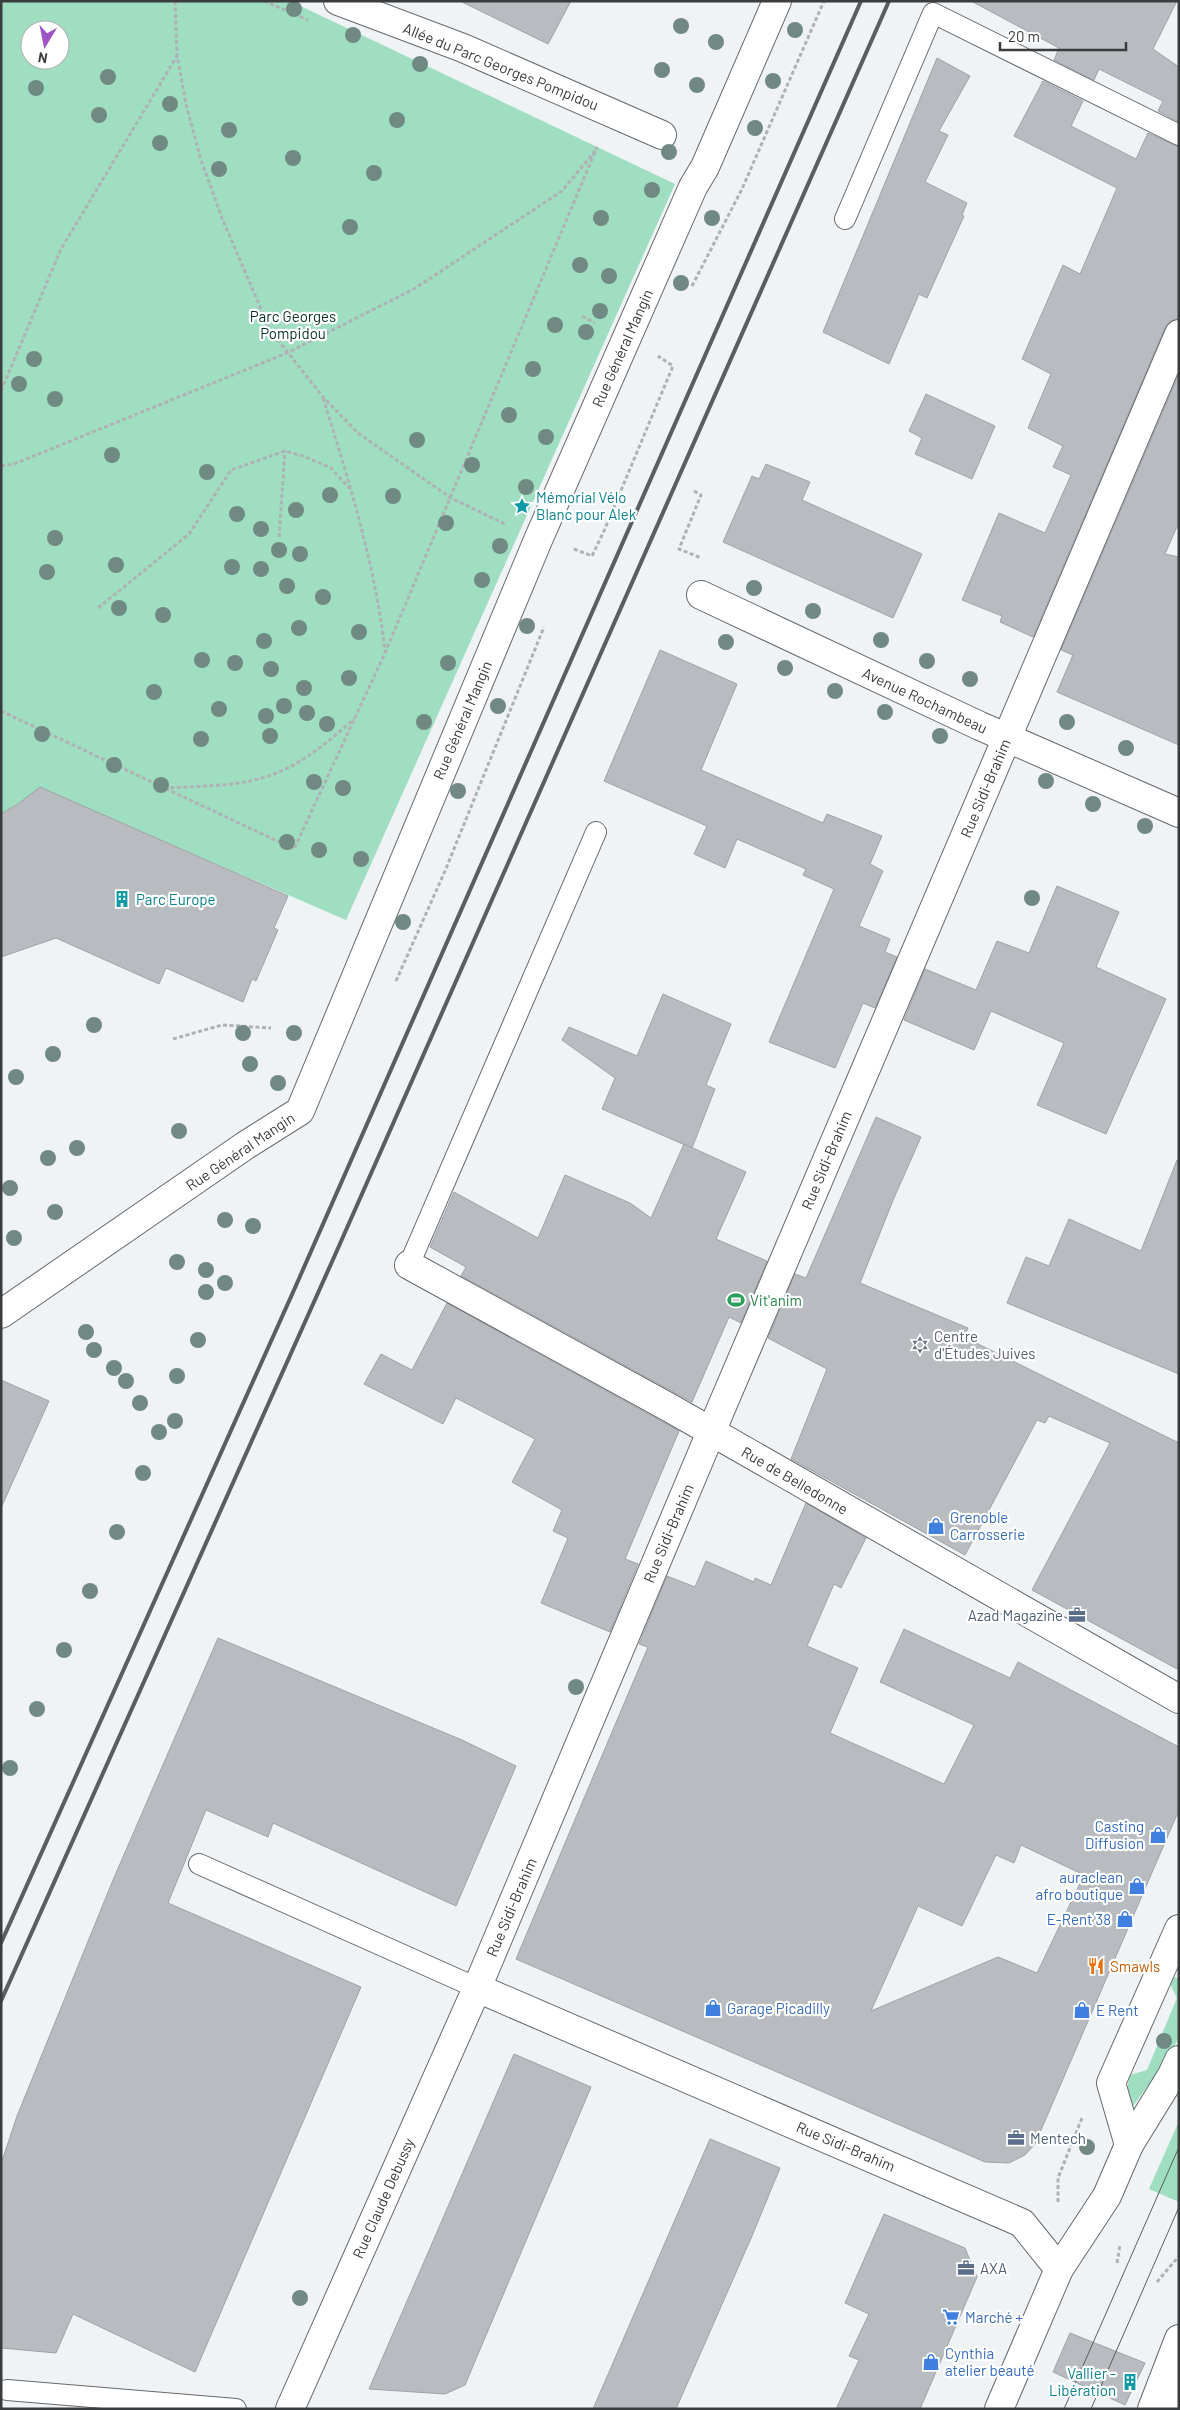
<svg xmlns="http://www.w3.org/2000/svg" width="1180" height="2410" font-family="Barlow,sans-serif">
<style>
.green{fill:#9fdec0;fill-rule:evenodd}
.building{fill:#b8bbbf;stroke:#9fa2a6;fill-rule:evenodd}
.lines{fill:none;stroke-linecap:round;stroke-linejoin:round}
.lane-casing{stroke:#66696c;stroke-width:22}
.street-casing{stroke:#66696c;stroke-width:30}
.primary-casing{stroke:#66696c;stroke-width:30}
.path{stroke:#aeb2b4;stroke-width:3;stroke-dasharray:4 2.5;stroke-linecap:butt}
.lane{stroke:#fff;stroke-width:20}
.street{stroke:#fff;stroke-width:28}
.primary{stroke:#fff;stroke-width:28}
.tram{stroke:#5b5d5f;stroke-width:1}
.rail{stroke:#5b5d5f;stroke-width:4}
.tree{fill:#708982}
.labels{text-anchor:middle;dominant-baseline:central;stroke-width:4.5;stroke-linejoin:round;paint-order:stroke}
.street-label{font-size:15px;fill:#3a3c3d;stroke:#fff}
.park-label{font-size:15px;fill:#093323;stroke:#fff}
.culture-label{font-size:15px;fill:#0d838f;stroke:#fff;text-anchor:start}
.leisure-label{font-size:15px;fill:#27864d;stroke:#fff;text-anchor:start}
.worship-label{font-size:15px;fill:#5b616d;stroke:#fff;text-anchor:start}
.shop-label{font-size:15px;fill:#366cbe;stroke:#fff;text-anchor:start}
.service-label{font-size:15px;fill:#4e5e75;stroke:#fff;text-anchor:start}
.food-label{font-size:15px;fill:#c56008;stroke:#fff;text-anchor:start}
</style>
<rect width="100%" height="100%" fill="#eff3f6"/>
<g class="green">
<path d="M 1,1 L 290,1 L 675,184 L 346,920 L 40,788 L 18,804 L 1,814 ZM 30,30 L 60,30 L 60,60 L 30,60 Z"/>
<polygon points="1172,1976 1179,1979 1179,2036 1170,2056 1130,2110 1126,2094 1130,2075 1147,2070 1177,1998 1170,1984"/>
<polygon points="1179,2121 1179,2202 1149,2189"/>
</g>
<g class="building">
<polygon points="460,1 571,1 548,44"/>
<polygon points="971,1 1177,1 1153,49 1179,67 1179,122 1158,111 1163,101 1099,69 1094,80 1054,60 1059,48"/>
<polygon points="937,58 970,76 939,131 948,135 925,182 967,203 962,215 964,216 927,298 919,294 889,364 823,332"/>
<polygon points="1043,81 1083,101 1071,126 1136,159 1148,133 1179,147 1179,319 1170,321 1165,328 1033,637 1000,622 1002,616 962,600 999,513 1045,533 1071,475 1053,467 1063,446 1028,428 1051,374 1022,359 1063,265 1080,274 1117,188 1014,136"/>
<polygon points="1179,374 1179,522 1165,554 1179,557 1179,745 1057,692 1073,655 1061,650"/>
<polygon points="926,394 995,426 972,479 915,454 922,438 909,431"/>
<polygon points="766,464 810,482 802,500 922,554 893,618 723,542 752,476 759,479"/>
<polygon points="660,650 737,684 701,770 823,823 827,814 882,836 870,864 883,871 859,926 890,939 885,952 897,957 875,1008 863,1003 835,1068 769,1042 834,889 803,875 806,869 737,839 725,868 694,854 707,826 604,781"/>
<polygon points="40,787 288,896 274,928 278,930 256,981 252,979 243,1002 166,968 159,984 56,938 1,957 1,814 18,804"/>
<polygon points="1057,886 1119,912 1096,967 1166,999 1106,1134 1037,1105 1064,1043 991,1011 974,1050 904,1020 925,969 976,990 997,941 1029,953"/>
<polygon points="663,994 731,1024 706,1085 715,1089 692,1148 602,1109 615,1078 562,1040 569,1027 637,1056"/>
<polygon points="876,1117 921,1137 894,1198 860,1283 968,1328 964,1337 1179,1443 1179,1670 1032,1590 1110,1443 1049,1416 1045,1423 1037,1420 965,1555 791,1459 827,1369 768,1338 795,1274 806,1278"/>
<polygon points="684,1144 746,1172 716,1239 767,1261 741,1323 729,1317 692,1402 461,1276 466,1267 430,1247 454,1192 538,1238 565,1175 630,1203 651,1218"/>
<polygon points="1177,1160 1179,1161 1179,1374 1007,1303 1026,1257 1049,1266 1069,1219 1141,1251"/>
<polygon points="447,1303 679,1431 625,1559 638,1564 610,1632 541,1603 568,1538 553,1531 562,1510 512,1482 535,1439 456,1398 443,1424 364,1384 381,1354 412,1370"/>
<polygon points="1,1380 49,1401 1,1508"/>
<path d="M 806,1503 L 866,1538 L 841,1588 L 834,1584 L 807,1646 L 858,1668 L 830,1733 L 944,1784 L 974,1725 L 880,1682 L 904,1629 L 1010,1678 L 1018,1662 L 1179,1747 L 1179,1810 L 1035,2144 L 1025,2155 L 1009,2163 L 985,2162 L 516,1959 L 648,1647 L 639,1644 L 667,1576 L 695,1587 L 706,1561 L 754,1582 L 755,1578 L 771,1585 ZM 1021,1845 L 1084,1875 L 1037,1973 L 998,1957 L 871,2011 L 918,1906 L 962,1926 L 996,1855 L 1014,1863 Z"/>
<polygon points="218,1638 462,1740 516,1766 456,1906 273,1823 268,1837 206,1810 168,1903 361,1987 195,2372 73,2314 56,2353 1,2348 1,2164 17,2116 113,1880"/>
<polygon points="514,2054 591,2087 465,2385 445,2394 369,2389"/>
<polygon points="710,2139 780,2168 752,2236 676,2409 593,2409"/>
<polygon points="884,2214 965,2248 977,2277 920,2409 836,2409 859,2360 849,2356 869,2314 845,2303"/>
<polygon points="1070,2333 1145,2363 1125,2405 1053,2372"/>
</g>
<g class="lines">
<g class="lane-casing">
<g id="lane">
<polyline points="845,219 933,13 1179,135"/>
<polyline points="409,1265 596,832"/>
<polyline points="199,1864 477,1988"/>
<polyline points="7,2390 236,2409"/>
</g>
</g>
<g class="street-casing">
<g id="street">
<polyline points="338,1 463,48 662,135"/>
<polyline points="701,595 980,726 1179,813"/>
<polyline points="409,1265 670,1408 1179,1699"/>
<polyline points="1,1314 246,1145 300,1111 538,540 693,187 705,167 777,1"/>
<polyline points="477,1988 1022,2223 1059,2269"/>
<polyline points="1129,2145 1111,2083 1179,1929"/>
<polyline points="290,2409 477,1988 711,1432 1179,334"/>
<polyline points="1159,2409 1179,2391"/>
</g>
</g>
<g class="primary-casing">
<g id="primary">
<polyline points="999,2409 1059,2269 1107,2196 1129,2145 1172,2075 1179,2060"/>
<polyline points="1152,2409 1179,2339"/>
</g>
</g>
<g class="path">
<polyline points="175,1 177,55 186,104 200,157 222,218 270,330 323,397 358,433 451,498 505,524"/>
<polyline points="264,1 308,20"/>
<polyline points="692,286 742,189 824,1"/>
<polyline points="582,316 595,323"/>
<polyline points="1,391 61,249 177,56"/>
<path d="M 323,398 C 349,481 375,564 385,651"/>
<polyline points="1,466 14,464 287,353 414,289 562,191 595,151"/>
<polyline points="694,491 701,495 679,549 701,558"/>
<polyline points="279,537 285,451"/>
<polyline points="574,549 592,556 604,531 673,366 658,356"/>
<polyline points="98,608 189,534 231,470 285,451 303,456 331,468 352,491"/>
<polyline points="1,711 294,849 385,653 597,147"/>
<path d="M 164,788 C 199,786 238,787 271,775 C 303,764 329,741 354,719"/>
<polyline points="396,981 445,871 544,627"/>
<polyline points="173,1039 222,1025 271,1028"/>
<polyline points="1058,2202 1058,2178 1082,2118"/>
<polyline points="1117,2263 1120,2245"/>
<polyline points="1157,2282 1179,2256"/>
</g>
<use href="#lane" class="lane"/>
<use href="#street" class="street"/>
<use href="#primary" class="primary"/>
<g class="tram">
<polyline points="1064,2409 1179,2147"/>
<polyline points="1091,2409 1179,2207"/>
</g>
<g class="rail">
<polyline points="1,1943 294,1290 861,1"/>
<polyline points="1,2001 335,1255 889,1"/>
</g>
</g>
<g class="tree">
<circle cx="294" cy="9" r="8"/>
<circle cx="681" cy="26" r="8"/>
<circle cx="795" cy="30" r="8"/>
<circle cx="353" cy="35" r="8"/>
<circle cx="716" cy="42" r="8"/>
<circle cx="420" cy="64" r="8"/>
<circle cx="662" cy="70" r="8"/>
<circle cx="108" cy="77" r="8"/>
<circle cx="773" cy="81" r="8"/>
<circle cx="697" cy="85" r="8"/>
<circle cx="36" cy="88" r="8"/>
<circle cx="170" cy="104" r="8"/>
<circle cx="99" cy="115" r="8"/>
<circle cx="397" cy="120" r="8"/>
<circle cx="755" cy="128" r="8"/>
<circle cx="229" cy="130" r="8"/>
<circle cx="160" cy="143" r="8"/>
<circle cx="669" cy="152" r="8"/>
<circle cx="293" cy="158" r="8"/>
<circle cx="219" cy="169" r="8"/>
<circle cx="374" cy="173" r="8"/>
<circle cx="652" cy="190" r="8"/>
<circle cx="601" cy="218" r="8"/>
<circle cx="712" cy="218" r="8"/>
<circle cx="350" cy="227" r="8"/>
<circle cx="580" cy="265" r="8"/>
<circle cx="609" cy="276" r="8"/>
<circle cx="681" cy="283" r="8"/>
<circle cx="600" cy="311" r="8"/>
<circle cx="555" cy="325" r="8"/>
<circle cx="586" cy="332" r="8"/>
<circle cx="34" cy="359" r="8"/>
<circle cx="533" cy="369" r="8"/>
<circle cx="19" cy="384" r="8"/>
<circle cx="55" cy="399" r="8"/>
<circle cx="509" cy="415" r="8"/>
<circle cx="546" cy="437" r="8"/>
<circle cx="417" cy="440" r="8"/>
<circle cx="112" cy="455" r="8"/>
<circle cx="472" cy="465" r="8"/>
<circle cx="207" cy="472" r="8"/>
<circle cx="526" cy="487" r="8"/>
<circle cx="330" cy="495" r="8"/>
<circle cx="393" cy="496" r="8"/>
<circle cx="296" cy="510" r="8"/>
<circle cx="237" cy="514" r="8"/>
<circle cx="446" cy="523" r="8"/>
<circle cx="261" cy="529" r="8"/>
<circle cx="55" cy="538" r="8"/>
<circle cx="500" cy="546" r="8"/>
<circle cx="279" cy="550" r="8"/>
<circle cx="300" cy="554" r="8"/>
<circle cx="116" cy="565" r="8"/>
<circle cx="232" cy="567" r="8"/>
<circle cx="261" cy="569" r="8"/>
<circle cx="47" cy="572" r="8"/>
<circle cx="482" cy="580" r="8"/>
<circle cx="287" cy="586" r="8"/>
<circle cx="754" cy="588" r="8"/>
<circle cx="323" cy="597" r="8"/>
<circle cx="119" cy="608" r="8"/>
<circle cx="813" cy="611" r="8"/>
<circle cx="163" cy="615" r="8"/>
<circle cx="527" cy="626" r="8"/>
<circle cx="299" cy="628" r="8"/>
<circle cx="359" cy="632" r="8"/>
<circle cx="881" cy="640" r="8"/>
<circle cx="264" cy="641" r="8"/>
<circle cx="726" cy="642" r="8"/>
<circle cx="202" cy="660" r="8"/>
<circle cx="927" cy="661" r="8"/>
<circle cx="235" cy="663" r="8"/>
<circle cx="448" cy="663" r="8"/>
<circle cx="785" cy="668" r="8"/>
<circle cx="271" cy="669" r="8"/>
<circle cx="349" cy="678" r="8"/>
<circle cx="970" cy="679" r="8"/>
<circle cx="304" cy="688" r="8"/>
<circle cx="835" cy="691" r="8"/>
<circle cx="154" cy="692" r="8"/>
<circle cx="284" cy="706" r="8"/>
<circle cx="498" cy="706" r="8"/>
<circle cx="219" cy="709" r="8"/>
<circle cx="885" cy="712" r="8"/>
<circle cx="307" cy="713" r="8"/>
<circle cx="266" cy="716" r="8"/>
<circle cx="424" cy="722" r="8"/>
<circle cx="1067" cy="722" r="8"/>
<circle cx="327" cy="724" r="8"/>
<circle cx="42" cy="734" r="8"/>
<circle cx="270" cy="736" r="8"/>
<circle cx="940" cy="736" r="8"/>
<circle cx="201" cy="739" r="8"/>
<circle cx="1126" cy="748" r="8"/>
<circle cx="114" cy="765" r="8"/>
<circle cx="1046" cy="781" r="8"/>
<circle cx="314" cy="782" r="8"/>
<circle cx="161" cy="785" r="8"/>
<circle cx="343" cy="788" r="8"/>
<circle cx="458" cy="791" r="8"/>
<circle cx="1093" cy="804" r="8"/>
<circle cx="1145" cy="826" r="8"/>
<circle cx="287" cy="842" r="8"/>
<circle cx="319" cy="850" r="8"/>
<circle cx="361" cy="859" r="8"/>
<circle cx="1032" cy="898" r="8"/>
<circle cx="403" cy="922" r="8"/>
<circle cx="94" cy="1025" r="8"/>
<circle cx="243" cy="1033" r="8"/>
<circle cx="294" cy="1033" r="8"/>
<circle cx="53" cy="1054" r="8"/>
<circle cx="250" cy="1064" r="8"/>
<circle cx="16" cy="1077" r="8"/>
<circle cx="278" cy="1083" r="8"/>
<circle cx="179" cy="1131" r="8"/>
<circle cx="77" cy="1148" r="8"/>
<circle cx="48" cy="1158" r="8"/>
<circle cx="10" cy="1188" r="8"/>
<circle cx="55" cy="1212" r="8"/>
<circle cx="225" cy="1220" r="8"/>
<circle cx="253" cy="1226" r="8"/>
<circle cx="14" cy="1238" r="8"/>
<circle cx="177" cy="1262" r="8"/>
<circle cx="206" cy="1270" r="8"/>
<circle cx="225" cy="1283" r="8"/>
<circle cx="206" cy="1292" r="8"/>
<circle cx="86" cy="1332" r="8"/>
<circle cx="198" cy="1340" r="8"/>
<circle cx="94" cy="1350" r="8"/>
<circle cx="114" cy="1368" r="8"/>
<circle cx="177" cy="1376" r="8"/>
<circle cx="126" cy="1381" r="8"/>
<circle cx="140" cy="1403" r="8"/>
<circle cx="175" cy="1421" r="8"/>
<circle cx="159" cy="1432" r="8"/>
<circle cx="143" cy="1473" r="8"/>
<circle cx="117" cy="1532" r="8"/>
<circle cx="90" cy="1591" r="8"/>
<circle cx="64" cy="1650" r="8"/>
<circle cx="576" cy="1687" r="8"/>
<circle cx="37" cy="1709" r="8"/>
<circle cx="10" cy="1768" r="8"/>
<circle cx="1164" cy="2041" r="8"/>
<circle cx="1087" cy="2147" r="8"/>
<circle cx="300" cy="2298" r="8"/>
</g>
<defs>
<g id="sight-bare" transform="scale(1.35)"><path d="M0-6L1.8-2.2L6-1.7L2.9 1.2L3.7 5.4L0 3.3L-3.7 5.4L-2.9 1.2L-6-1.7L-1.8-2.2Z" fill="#0f9aa8" stroke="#fff" stroke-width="2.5" paint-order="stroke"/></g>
<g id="building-bare" transform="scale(1.35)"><path d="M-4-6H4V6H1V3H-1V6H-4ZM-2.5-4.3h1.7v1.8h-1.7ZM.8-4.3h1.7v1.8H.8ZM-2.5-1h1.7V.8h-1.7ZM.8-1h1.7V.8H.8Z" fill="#0f9aa8" stroke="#fff" stroke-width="2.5" paint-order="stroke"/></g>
<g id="stadium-bare" transform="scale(1.35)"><path d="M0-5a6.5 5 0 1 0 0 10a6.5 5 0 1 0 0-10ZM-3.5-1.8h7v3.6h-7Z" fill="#2e9e5b" stroke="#fff" stroke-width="2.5" paint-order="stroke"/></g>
<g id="synagogue-bare" transform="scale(1.35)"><path d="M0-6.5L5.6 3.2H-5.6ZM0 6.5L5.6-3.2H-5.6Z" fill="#6b7280" stroke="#fff" stroke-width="2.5" paint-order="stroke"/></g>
<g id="shop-bare" transform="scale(1.35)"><path d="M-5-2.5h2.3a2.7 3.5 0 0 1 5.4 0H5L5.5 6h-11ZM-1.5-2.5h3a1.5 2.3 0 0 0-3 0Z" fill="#3f7fe0" stroke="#fff" stroke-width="2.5" paint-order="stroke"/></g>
<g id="office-bare" transform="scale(1.35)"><path d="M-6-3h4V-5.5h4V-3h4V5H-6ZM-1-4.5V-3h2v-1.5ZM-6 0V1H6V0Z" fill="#5c6f8a" stroke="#fff" stroke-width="2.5" paint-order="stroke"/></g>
<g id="restaurant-bare" transform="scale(1.35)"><path d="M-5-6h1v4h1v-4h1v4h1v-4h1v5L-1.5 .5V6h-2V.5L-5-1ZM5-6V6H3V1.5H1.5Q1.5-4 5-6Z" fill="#e8710a" stroke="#fff" stroke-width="2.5" paint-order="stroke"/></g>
<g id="supermarket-bare" transform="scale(1.35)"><path d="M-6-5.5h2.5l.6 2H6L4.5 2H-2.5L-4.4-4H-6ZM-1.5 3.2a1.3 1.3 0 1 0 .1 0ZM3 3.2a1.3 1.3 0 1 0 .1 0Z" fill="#3f7fe0" stroke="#fff" stroke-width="2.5" paint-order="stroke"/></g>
</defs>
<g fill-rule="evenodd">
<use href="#sight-bare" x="522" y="506"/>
<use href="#building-bare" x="122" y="899"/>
<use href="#stadium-bare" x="736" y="1300"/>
<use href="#synagogue-bare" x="920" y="1345"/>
<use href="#shop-bare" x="936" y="1526"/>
<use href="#office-bare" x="1077" y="1615"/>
<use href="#shop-bare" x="1158" y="1835"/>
<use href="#shop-bare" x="1137" y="1886"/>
<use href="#shop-bare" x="1125" y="1919"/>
<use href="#restaurant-bare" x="1096" y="1966"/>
<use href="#shop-bare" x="713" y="2008"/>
<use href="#shop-bare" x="1082" y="2010"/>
<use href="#office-bare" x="1016" y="2138"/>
<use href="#office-bare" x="966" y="2268"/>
<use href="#supermarket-bare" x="951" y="2317"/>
<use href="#shop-bare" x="931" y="2362"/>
<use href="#building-bare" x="1130" y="2382"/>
</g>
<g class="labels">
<g class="street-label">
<text transform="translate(501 66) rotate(22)">Allée du Parc Georges Pompidou</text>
<text transform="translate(622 348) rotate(-66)">Rue Général Mangin</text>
<text transform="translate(925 700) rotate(25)">Avenue Rochambeau</text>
<text transform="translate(462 720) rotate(-67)">Rue Général Mangin</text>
<text transform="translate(985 788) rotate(-67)">Rue Sidi-Brahim</text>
<text transform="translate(240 1151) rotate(-34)">Rue Général Mangin</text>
<text transform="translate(826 1160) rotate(-67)">Rue Sidi-Brahim</text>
<text transform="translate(795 1480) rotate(30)">Rue de Belledonne</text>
<text transform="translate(668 1533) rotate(-67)">Rue Sidi-Brahim</text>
<text transform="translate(511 1907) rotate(-67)">Rue Sidi-Brahim</text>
<text transform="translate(846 2146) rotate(23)">Rue Sidi-Brahim</text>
<text transform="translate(383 2198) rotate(-66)">Rue Claude Debussy</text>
</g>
<g class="park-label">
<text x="293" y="316">Parc Georges<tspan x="293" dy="17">Pompidou</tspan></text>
</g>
<g class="culture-label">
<text x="536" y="497">Mémorial Vélo<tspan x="536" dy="17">Blanc pour Alek</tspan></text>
<text x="136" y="899">Parc Europe</text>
<text x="1116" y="2373" text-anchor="end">Vallier -<tspan x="1116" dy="17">Libération</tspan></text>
</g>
<g class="leisure-label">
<text x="750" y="1300">Vit'anim</text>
</g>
<g class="worship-label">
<text x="934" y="1336">Centre<tspan x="934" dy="17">d'Études Juives</tspan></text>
</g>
<g class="shop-label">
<text x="950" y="1517">Grenoble<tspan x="950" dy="17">Carrosserie</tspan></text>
<text x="1144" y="1826" text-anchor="end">Casting<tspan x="1144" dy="17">Diffusion</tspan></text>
<text x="1123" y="1877" text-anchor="end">auraclean<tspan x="1123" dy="17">afro boutique</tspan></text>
<text x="1111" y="1919" text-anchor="end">E-Rent 38</text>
<text x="727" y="2008">Garage Picadilly</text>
<text x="1096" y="2010">E Rent</text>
<text x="965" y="2317">Marché +</text>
<text x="945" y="2353">Cynthia<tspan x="945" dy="17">atelier beauté</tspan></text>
</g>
<g class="service-label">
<text x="1063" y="1615" text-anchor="end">Azad Magazine</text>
<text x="1030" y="2138">Mentech</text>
<text x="980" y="2268">AXA</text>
</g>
<g class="food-label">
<text x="1110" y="1966">Smawls</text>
</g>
</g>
<rect width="1180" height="2410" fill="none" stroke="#3a3c3d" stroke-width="5"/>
<g transform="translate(45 45) rotate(190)"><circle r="24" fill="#ffffff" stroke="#b0b1b1"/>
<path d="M0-4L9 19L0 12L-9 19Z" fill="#9e53c6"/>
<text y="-8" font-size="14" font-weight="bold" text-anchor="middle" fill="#3a3c3d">N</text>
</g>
<path d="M1000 42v8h126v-8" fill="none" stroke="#3a3c3d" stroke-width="2.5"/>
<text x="1008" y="42" font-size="15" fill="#3a3c3d" stroke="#ffffff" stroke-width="4" paint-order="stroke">20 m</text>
</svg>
